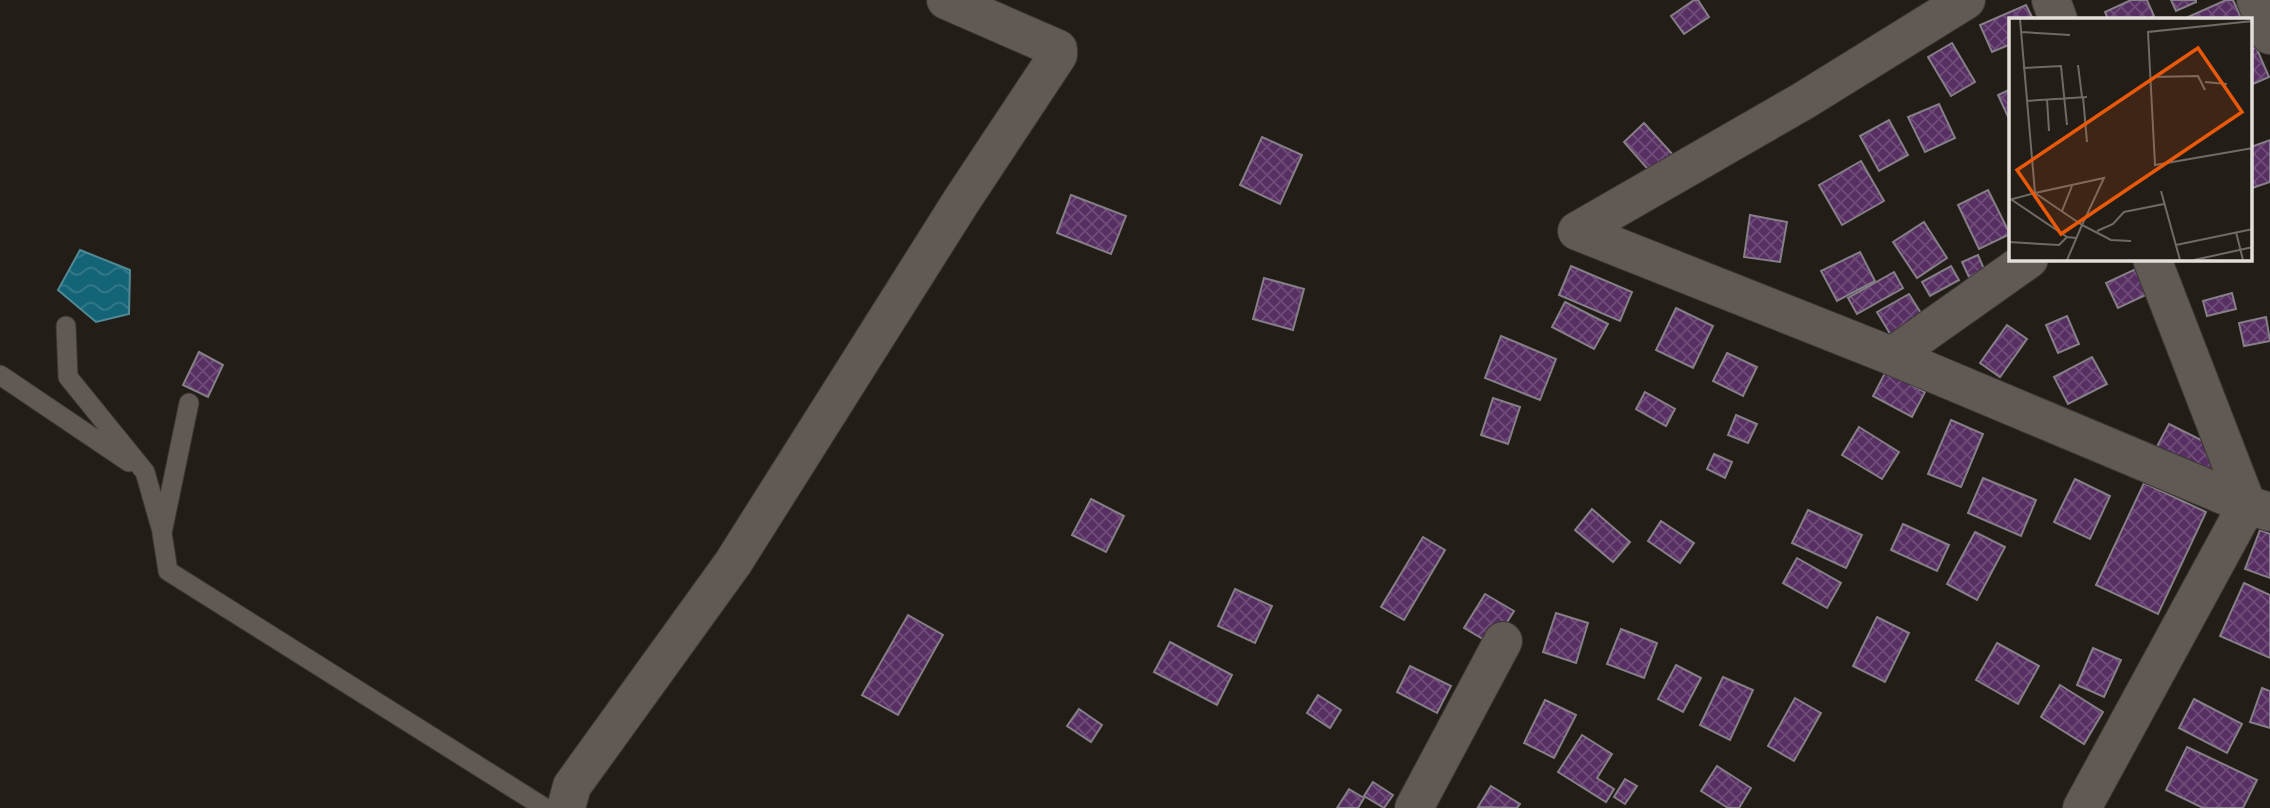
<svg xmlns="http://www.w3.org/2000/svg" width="2270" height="808" font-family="'IBM Plex Sans',sans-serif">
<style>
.water{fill:url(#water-waves);stroke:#528995;stroke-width:2}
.building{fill:url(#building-cross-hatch);stroke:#857f87;stroke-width:2}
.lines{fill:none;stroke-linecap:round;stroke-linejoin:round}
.lane-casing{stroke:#3b3733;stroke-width:21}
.street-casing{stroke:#3b3733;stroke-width:40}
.lane{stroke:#615a54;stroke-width:19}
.street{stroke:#615a54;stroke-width:38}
.inset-road{fill:none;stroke:#6f6b65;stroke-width:2}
.view{fill:#e8590c;fill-opacity:0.15;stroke:#e8590c;stroke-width:3.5}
.inset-edge{fill:none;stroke:#e3dfdb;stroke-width:3.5}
</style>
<defs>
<pattern id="water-waves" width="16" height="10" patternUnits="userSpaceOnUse" patternTransform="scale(1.75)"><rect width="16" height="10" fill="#146477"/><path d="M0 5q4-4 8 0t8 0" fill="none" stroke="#367a8a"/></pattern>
<pattern id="building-cross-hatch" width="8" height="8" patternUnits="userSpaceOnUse" patternTransform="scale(1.75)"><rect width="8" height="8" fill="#582f63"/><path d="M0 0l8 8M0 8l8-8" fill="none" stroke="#704d79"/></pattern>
</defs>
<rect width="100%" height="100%" fill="#221d17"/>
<polygon class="water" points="80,250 130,270 129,314 96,322 58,290"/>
<g class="building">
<polygon points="1694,0 1698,0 1709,17 1684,34 1671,16"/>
<polygon points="2131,0 2147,0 2154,16 2147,19 2108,19 2105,12"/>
<polygon points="2171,0 2196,0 2196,2 2176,11"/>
<polygon points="2226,0 2233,0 2242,19 2189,19 2188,17"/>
<polygon points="2026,5 2033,19 2011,19 2011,44 1992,52 1980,25"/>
<polygon points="1952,43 1975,82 1951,96 1928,57"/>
<polygon points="2256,47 2269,77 2253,84 2251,79 2251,50"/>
<polygon points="2011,89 2011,120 2010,121 1998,95"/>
<polygon points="1939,104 1955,138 1925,152 1908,117"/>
<polygon points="1889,120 1908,155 1879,171 1860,136"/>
<polygon points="1644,123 1674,156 1653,175 1624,142"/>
<polygon points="1262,137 1302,155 1280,204 1240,185"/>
<polygon points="2270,140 2270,182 2252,188 2251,147"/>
<polygon points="1861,161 1884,201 1842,225 1819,185"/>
<polygon points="1988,190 2010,234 1979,249 1958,205"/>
<polygon points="1071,195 1126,216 1111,254 1057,233"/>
<polygon points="1750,215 1787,222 1780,262 1744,257"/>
<polygon points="1924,222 1947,258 1917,278 1893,242"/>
<polygon points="1860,252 1875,281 1837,301 1821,271"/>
<polygon points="1978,255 1984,269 1969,277 1962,262"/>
<polygon points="1571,266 1632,292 1620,321 1559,295"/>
<polygon points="1951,266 1959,280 1930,296 1922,282"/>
<polygon points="2140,267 2152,292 2118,308 2106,283"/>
<polygon points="1894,272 1903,288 1857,314 1848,298"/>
<polygon points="1264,278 1304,289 1293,330 1253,319"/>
<polygon points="2232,293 2236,309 2207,316 2203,301"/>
<polygon points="1909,294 1924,318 1892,337 1877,312"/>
<polygon points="1565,302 1608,324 1594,349 1552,327"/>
<polygon points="1676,308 1713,326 1693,368 1656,350"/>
<polygon points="2067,316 2079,344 2058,353 2046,325"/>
<polygon points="2266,317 2270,341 2244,346 2239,323"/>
<polygon points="2007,325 2027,339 2000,377 1980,363"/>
<polygon points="1501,336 1556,359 1540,400 1485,378"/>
<polygon points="199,352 223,365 208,397 183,385"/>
<polygon points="1727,353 1757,367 1743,396 1713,381"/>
<polygon points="2092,357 2107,384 2068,404 2054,377"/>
<polygon points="1886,371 1925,392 1912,417 1873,396"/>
<polygon points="1645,392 1675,409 1666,426 1636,409"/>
<polygon points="1493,398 1520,407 1508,444 1481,435"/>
<polygon points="1736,415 1757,424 1748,443 1728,435"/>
<polygon points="1951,420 1983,434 1961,487 1928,474"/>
<polygon points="2169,424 2221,450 2207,478 2155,450"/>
<polygon points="1859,427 1899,452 1882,479 1842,455"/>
<polygon points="1714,454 1732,462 1725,478 1707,469"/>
<polygon points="1983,478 2036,500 2021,536 1968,513"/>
<polygon points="2075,479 2110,496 2090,539 2054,522"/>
<polygon points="2144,483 2206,512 2158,614 2096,585"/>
<polygon points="1091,499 1124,516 1106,552 1072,535"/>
<polygon points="1592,509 1630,542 1613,562 1575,530"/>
<polygon points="1808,510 1862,535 1846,568 1792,543"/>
<polygon points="1661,521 1694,543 1680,563 1648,541"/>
<polygon points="1903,524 1949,545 1937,571 1891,550"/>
<polygon points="2260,530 2270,534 2270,578 2245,569"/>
<polygon points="1975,532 2005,547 1977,600 1947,584"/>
<polygon points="1423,537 1445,550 1404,620 1381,607"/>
<polygon points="1797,558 1841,583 1827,608 1783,583"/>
<polygon points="2244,583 2270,595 2270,658 2220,636"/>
<polygon points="1235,589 1272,606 1255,643 1218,626"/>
<polygon points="1485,594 1514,611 1493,645 1464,628"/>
<polygon points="1556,613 1588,623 1576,663 1543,652"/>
<polygon points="908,615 943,635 898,715 862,695"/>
<polygon points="1877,617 1909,633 1885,682 1853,666"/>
<polygon points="1621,629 1657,643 1644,678 1607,664"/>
<polygon points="1170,642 1232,675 1217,705 1154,672"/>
<polygon points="1997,643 2039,666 2018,704 1976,680"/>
<polygon points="2093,648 2121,660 2104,697 2077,685"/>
<polygon points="1676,665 1701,678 1683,712 1658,699"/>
<polygon points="1410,666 1451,686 1437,713 1397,692"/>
<polygon points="1723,677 1753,690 1730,740 1700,725"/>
<polygon points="2060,685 2103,712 2084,744 2041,717"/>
<polygon points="2262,688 2270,691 2270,728 2250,722"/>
<polygon points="1318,695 1341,710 1330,728 1307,713"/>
<polygon points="1795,698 1821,713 1794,761 1768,746"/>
<polygon points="2194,699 2242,724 2227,753 2179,728"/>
<polygon points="1545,700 1576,715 1554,758 1524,743"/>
<polygon points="1079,709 1102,725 1091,742 1067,726"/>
<polygon points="1582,735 1612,754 1597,778 1614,789 1606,802 1558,772"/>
<polygon points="2187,747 2257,780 2243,808 2203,808 2166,790"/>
<polygon points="1717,766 1751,788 1739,808 1728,808 1701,791"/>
<polygon points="1625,779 1637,786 1625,804 1614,797"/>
<polygon points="1373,782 1393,795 1384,808 1364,796"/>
<polygon points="1491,786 1520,804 1517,808 1478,807"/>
<polygon points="1349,789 1364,798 1358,808 1337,808"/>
</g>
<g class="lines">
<g class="lane-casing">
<g id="lane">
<polyline points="66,326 68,377 145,472 161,528"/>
<polyline points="0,375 129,462"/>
<polyline points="189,403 162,533 168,571 545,808"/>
</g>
</g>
<g class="street-casing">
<g id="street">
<polyline points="1966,0 1803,101 1577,231 1892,356 2247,505"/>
<polyline points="2051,0 2058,19"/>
<polyline points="2256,0 2270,35"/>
<polyline points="2152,259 2247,505"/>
<polyline points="1892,356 2029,259"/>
<polyline points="566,808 572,786 733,563 962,200 1058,55 1058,49 946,0"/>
<polyline points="1414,808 1503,641"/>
<polyline points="2082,808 2247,505 2270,512"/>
</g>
</g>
<use href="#lane" class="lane"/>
<use href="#street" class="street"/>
</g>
<g transform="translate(2009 18)">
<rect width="243" height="243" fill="#221d17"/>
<path class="inset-road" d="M 244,3 L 139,14 L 146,147 L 244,130M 12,14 L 61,17M 69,47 L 73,79M 14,50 L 52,48 L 58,107M 144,59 L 189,58 L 196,72M 196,64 L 218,66M 74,79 L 78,124M 38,81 L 40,113M 17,83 L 78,79M 152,173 L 171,242M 26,175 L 95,160 L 73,207 L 102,222 L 122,223M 26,175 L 73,207 L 58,242M 0,182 L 26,175 L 11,1M 3,182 L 58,219M 53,193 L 63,168M 88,213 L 104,206 L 115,194 L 155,186M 227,214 L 234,242M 0,224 L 50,227 L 58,219 L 67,220M 167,227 L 244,211M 185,242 L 244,229"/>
<path class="view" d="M 189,30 L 233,94 L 52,216 L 8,152 Z"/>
<rect width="243" height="243" class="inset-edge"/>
</g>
</svg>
